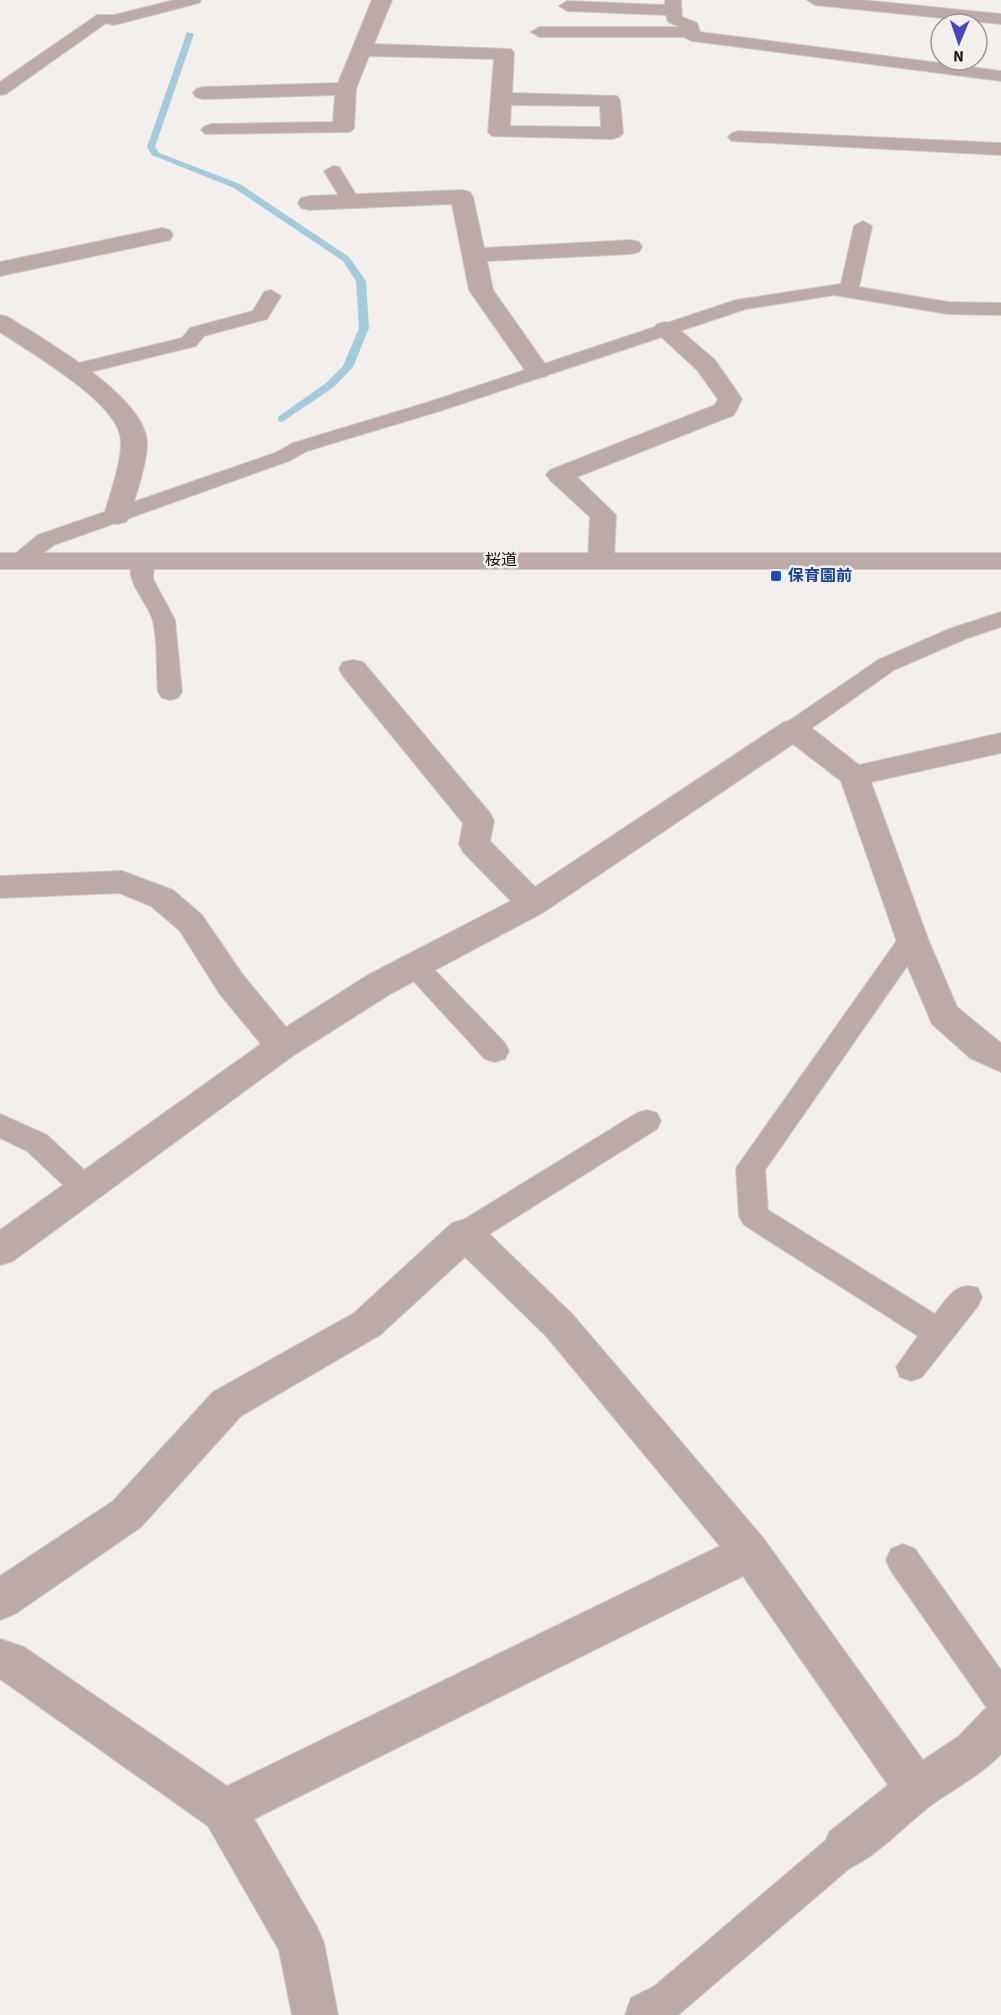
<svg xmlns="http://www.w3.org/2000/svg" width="1001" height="2015" font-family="'Source Sans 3','Noto Sans JP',sans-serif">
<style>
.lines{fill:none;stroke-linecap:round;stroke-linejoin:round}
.stream{fill:#a2ccda;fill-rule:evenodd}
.service-casing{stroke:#cfccca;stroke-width:2}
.minor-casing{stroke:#cfccca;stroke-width:2}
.tertiary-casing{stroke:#cfccca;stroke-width:2}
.service{fill:#bcaaa8;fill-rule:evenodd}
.minor{fill:#bcaaa8;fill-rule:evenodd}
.tertiary{fill:#bcaaa8;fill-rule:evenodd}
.transit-dot{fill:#1a4fb4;stroke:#f2efed;stroke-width:2}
.labels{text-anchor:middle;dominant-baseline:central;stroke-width:5;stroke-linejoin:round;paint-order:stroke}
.street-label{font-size:16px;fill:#171615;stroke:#f2efed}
.transit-label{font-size:16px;font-weight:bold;fill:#164399;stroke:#f2efed;text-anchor:start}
</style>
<rect width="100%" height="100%" fill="#f2efed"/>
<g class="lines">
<polygon class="stream" points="187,32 194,34 155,147 159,153 240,184 349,257 366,281 369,328 353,367 334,387 282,422 278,421 278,417 326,383 343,366 359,328 356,281 343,261 234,188 152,155 147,147"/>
<g class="service-casing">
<g id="service">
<polygon points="174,0 201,0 199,3 114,25 106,23 6,94 0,95 0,82 97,15 114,15"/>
<polygon points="665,0 681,0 682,17 697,23 700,32 1001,71 1001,81 692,41 684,37 539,37 531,32 539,27 680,27 668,22 666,15 567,11 559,6 567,1 665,5"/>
<polygon points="807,0 862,0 1001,14 1001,24 815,5"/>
<polygon points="333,166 339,167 360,201 357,205 345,205 342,201 324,171"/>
<path d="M 863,221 L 872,226 L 859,287 L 948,302 L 1001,303 L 1001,315 L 948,314 L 834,295 L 746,309 L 443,410 L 307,451 L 289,461 L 54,545 C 40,555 27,570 9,566 L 6,561 L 38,535 L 275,453 L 293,443 L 429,402 L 736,300 L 841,284 L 854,226 Z"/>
<polygon points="271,290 281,296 267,319 204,336 196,346 74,376 67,374 64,370 67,366 182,338 190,328 253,311 264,292"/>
<path d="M 143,554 L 151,556 L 154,561 L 153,579 L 175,620 L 182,692 L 178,698 L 170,700 L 162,698 L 158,692 C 156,669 158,643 153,621 C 147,599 120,579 135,556 Z"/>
<polygon points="1001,612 1001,627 965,639 894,670 802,735 794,737 786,735 782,729 786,723 878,660 949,629"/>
<path d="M 912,929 L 921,932 L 925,939 L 921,946 L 765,1170 L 768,1210 L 935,1314 C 947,1299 956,1280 978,1288 L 982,1297 L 978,1306 L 922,1377 L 911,1381 L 900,1377 L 896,1367 L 918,1336 L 744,1225 L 739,1216 L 736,1168 L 903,932 Z"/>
<polygon points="415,956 424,959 505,1043 509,1051 505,1059 495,1062 485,1059 406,973 402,966 406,959"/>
<polygon points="647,1110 657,1113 661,1121 657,1129 475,1243 465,1246 455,1243 450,1234 455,1225 637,1113"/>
<polygon points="0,1114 47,1135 95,1180 100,1188 95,1196 85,1200 75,1196 27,1151 0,1138"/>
<polygon points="903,1544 915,1549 1001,1670 1001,1716 989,1711 891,1571 886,1560 891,1549"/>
<polygon points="845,1830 858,1835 863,1848 858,1861 678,2015 641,2015 638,2008 644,1995 832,1835"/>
</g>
</g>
<g class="minor-casing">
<g id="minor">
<path d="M 372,0 L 392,0 L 374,44 L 511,49 L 514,53 L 512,93 L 617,96 L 620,100 L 623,133 L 619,137 L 612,139 L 492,136 L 488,132 L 494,59 L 369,56 L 356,89 L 354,128 L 350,132 L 205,134 L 201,130 L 205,126 L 212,124 L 333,122 L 335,95 L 203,99 L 196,97 L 193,93 L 196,89 L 203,87 L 338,83 ZM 511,105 L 600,106 L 601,127 L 510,126 Z"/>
<polygon points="739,131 1001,143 1001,155 732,141 728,137 732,133"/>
<polygon points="462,190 470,192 473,197 484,248 631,240 639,242 642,247 639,252 631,254 487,261 493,290 550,371 547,376 538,378 529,376 469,290 452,204 309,210 301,208 298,203 301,198 309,196"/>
<polygon points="162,228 170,230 173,235 170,240 0,276 0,262"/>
<path d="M 0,315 L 8,317 C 46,341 135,391 146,435 C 151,455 135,495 130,516 L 126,522 L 117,524 L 108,522 L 104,516 C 109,495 125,456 120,435 C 113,400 30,352 0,332 Z"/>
<polygon points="665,322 673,324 715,360 742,399 734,415 577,477 616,515 614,560 611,566 601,568 591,566 588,560 590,517 550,480 546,475 550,470 715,405 718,399 697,370 653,329 657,324"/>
<polygon points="353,660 363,662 490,813 494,821 490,841 535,887 784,722 794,719 804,722 859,765 1001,733 1001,753 871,782 928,939 957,1007 1001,1043 1001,1072 970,1058 932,1024 896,939 841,781 793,744 544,912 392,993 294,1055 13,1261 0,1265 0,1230 261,1044 219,993 180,931 151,906 119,893 0,898 0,876 122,871 173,890 202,915 243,975 286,1027 368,975 511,901 463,852 459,844 463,823 343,676 339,669 343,662"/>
<path d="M 465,1219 L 478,1223 L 573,1315 L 764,1539 L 923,1760 L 959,1736 L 986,1708 L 1001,1702 L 1001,1754 C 982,1774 957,1787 934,1803 C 904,1825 879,1856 845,1870 L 829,1864 L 823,1848 L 829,1832 L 888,1785 L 743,1576 L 254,1819 L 317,1927 L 324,1943 L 338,2015 L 292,2015 L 279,1950 L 208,1826 L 0,1679 L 0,1639 L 24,1647 L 227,1786 L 720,1546 L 547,1337 L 465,1257 L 380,1335 L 241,1416 L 141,1527 L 15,1614 L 0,1620 L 0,1576 L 113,1501 L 213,1392 L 354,1313 L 452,1223 Z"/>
<polygon points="657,1985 673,1992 680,2008 677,2015 625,2015 631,1998"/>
</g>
</g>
<g class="tertiary-casing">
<rect id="tertiary" x="0" y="553" width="1001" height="16"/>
</g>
<use href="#service" class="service"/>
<use href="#minor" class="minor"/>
<use href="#tertiary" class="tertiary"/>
</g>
<rect class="transit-dot" x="770" y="570" width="12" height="12" rx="3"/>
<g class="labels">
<g class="street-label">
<text x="501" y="560">桜道</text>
</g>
<g class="transit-label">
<text x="788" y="576">保育園前</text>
</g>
</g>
<g transform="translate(959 42) rotate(182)"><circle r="28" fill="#f2efed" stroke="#9a9897" stroke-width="1.5"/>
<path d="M0-4.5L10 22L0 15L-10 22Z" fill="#4945bb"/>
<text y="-9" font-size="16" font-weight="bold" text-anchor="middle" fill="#171615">N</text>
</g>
</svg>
